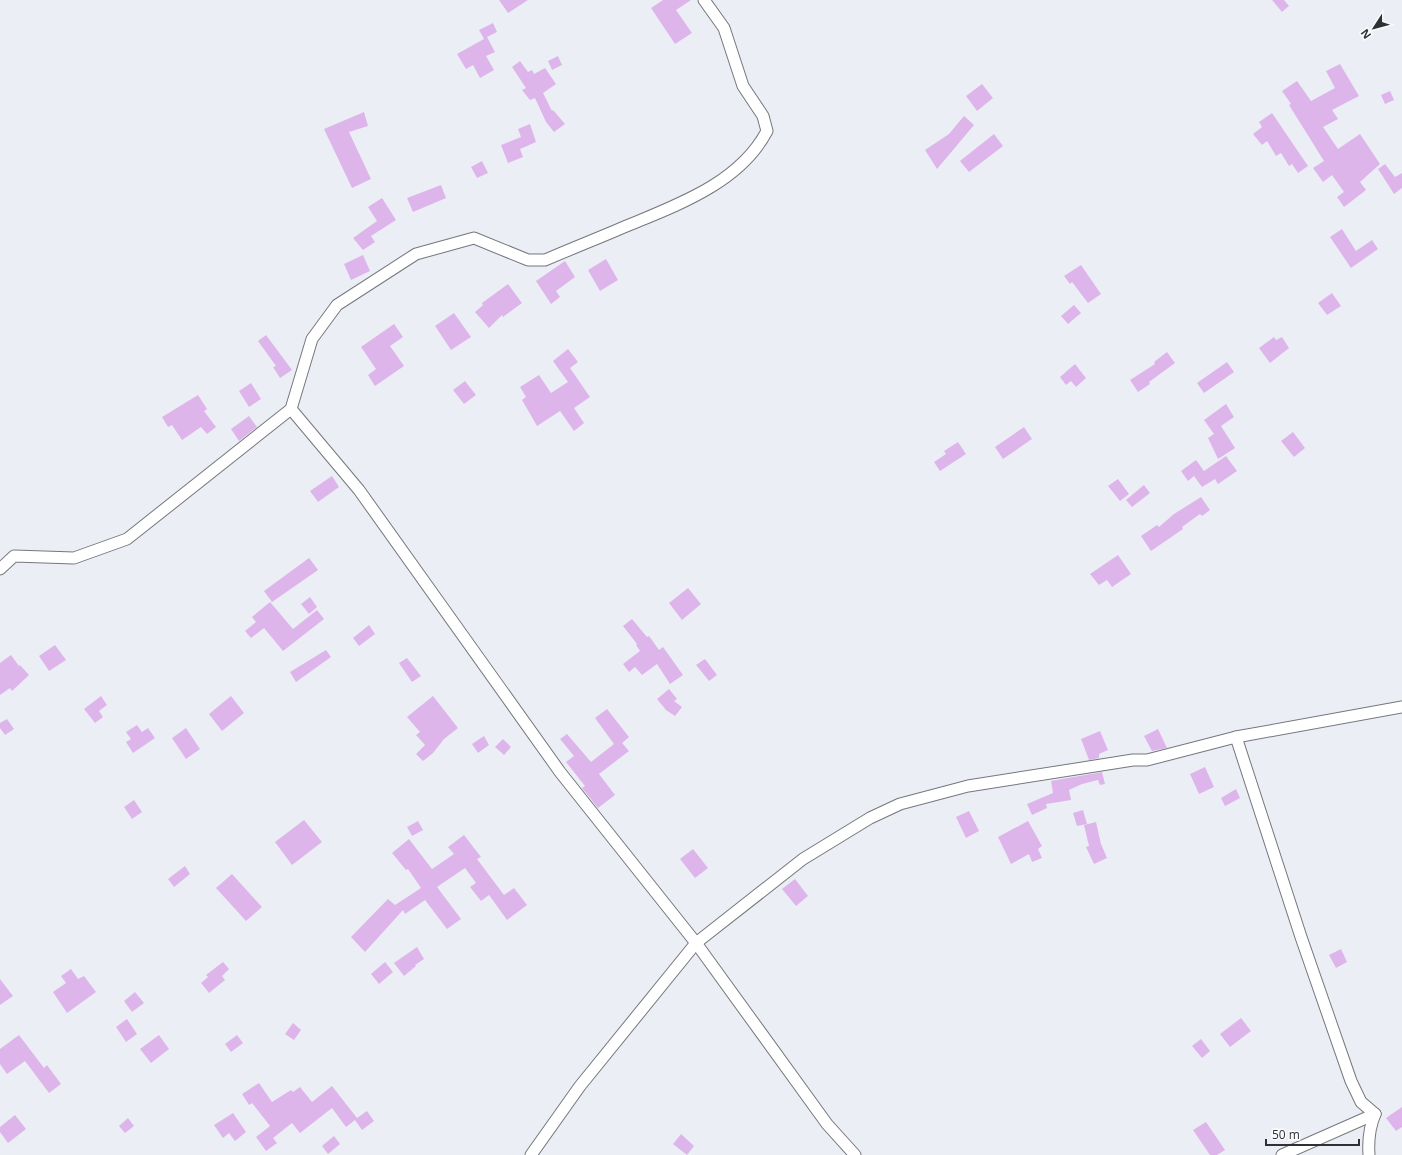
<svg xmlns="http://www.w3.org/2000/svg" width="1402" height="1155" font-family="'Open Sans',sans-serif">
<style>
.building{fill:#deb5eb}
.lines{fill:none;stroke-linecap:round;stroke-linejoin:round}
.minor-casing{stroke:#75777d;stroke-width:13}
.minor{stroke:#fff;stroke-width:11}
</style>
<rect width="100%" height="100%" fill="#eceef5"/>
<g class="building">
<polygon points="499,0 528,0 508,13"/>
<polygon points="663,0 691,0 676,10 692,33 675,44 651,8"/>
<polygon points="1272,0 1284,0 1289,6 1282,12"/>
<polygon points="493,23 497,32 487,37 495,52 486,56 494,70 480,78 473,65 466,69 457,54 484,39 479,30"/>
<polygon points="558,56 562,65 552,70 548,61"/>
<polygon points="520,61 528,72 532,70 534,74 545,68 556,84 543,93 552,111 553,110 565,124 554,132 546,122 535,98 530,100 522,90 526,88 512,67"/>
<polygon points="1340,64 1359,96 1332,110 1338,119 1323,127 1338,149 1360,134 1380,164 1360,182 1366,190 1344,207 1337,197 1344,192 1332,175 1323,182 1313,168 1324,161 1289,105 1291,104 1282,91 1297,81 1311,101 1335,88 1326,71"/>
<polygon points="982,84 993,98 977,111 966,96"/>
<polygon points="1390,91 1394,100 1385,104 1381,95"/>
<polygon points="364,112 368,126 349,132 371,179 352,188 324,129"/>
<polygon points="1272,113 1308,166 1298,173 1292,164 1289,166 1281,153 1276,156 1267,141 1262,145 1253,134 1262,127 1259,122"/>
<polygon points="964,116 974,125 937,169 925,150 949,134"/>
<polygon points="530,124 536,142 520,149 523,157 508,163 501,145 521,137 518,129"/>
<polygon points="994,134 1003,146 969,172 960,161"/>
<polygon points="482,161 488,173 477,178 471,167"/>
<polygon points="1385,164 1395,177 1402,173 1402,188 1394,194 1378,169"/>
<polygon points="441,185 446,198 413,212 407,198"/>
<polygon points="382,198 396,220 371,236 375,242 363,250 353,238 377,221 368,207"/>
<polygon points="1342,229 1356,251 1372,240 1378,249 1351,268 1330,237"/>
<polygon points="363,255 370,271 351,280 344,264"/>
<polygon points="606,259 618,280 600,291 588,270"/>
<polygon points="565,261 575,277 556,291 560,297 551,304 536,281"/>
<polygon points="1081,265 1101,294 1088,303 1072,282 1070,284 1064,276"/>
<polygon points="508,284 522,303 503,317 502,315 489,328 475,312 483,305 482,303"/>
<polygon points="1332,293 1341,306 1327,315 1318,303"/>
<polygon points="1074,305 1081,313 1068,324 1061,316"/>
<polygon points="454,313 471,337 451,350 435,326"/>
<polygon points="394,324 403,337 390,346 404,366 375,386 368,375 376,369 361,347"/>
<polygon points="266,335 292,370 280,378 273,367 276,366 258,341"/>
<polygon points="1274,337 1276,340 1282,337 1289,348 1270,363 1259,348"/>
<polygon points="568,349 578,362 570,368 590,397 574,408 584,423 574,431 560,411 537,426 522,400 526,397 520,387 539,375 551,393 568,382 553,361"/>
<polygon points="1167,352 1175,363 1149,382 1150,384 1138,392 1130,380 1155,364 1154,362"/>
<polygon points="1227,362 1234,372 1204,393 1197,383"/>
<polygon points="1075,364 1086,378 1076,387 1071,381 1066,385 1060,377"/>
<polygon points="465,381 476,395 464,404 453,390"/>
<polygon points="251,383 261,399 249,407 239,391"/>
<polygon points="198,395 207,409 204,411 216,427 207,434 201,427 182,440 172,425 168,427 162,417"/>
<polygon points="1226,404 1234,417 1221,426 1235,448 1218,459 1208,438 1214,434 1204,420"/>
<polygon points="249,416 257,427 239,441 231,429"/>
<polygon points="1024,427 1032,439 1003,459 995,447"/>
<polygon points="1293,432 1305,448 1294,457 1281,441"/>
<polygon points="958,442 966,454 940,471 934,462 946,454 944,451"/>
<polygon points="1226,456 1237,471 1218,484 1215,479 1202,487 1194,476 1188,481 1181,471 1196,460 1204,471"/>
<polygon points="332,476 339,487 318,502 310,491"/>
<polygon points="1118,479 1129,494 1120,501 1108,486"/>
<polygon points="1144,485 1150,493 1132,507 1126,500"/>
<polygon points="1201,497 1210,510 1202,516 1200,514 1182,527 1183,529 1151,551 1141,536 1157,525 1159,527 1174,514"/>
<polygon points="1118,555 1131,574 1112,587 1107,580 1099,585 1090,574"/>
<polygon points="309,558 318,570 272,602 264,591"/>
<polygon points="688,588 701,604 682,620 669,603"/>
<polygon points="310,597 317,607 309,614 301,604"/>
<polygon points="270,602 293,629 317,610 324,619 283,651 264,628 251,638 245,631 256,622 252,617"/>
<polygon points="632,619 647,637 649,636 659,650 663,647 683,675 670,684 657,664 642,675 635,667 629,672 623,664 640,651 636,645 637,644 623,626"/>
<polygon points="369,625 375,634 359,646 353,638"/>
<polygon points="55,645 66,660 49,671 39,656"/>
<polygon points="326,650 331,657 296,682 290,672"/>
<polygon points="11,655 19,666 20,665 29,675 12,691 10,688 0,695 0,663"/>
<polygon points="407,658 421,676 412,682 399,663"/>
<polygon points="705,659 717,675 709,681 696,665"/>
<polygon points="669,689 677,699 674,701 682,707 675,716 666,710 657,699"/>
<polygon points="101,696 107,705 99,711 103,717 95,723 84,709"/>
<polygon points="231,696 244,713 222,731 209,714"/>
<polygon points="433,696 458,728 444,739 433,753 423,761 416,754 425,745 416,735 420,732 407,717"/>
<polygon points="607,709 629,737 622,743 629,751 599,774 615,795 598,808 582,788 585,786 566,762 574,756 560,739 567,734 591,762 614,744 595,718"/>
<polygon points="7,719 14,729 5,735 0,728 0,723"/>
<polygon points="137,725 142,732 148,728 155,738 133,753 126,742 131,739 126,732"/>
<polygon points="186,728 200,749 186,759 172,738"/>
<polygon points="1158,729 1167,748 1152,751 1144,736"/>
<polygon points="1100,731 1108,750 1099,754 1099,758 1089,760 1081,739"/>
<polygon points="484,736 489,745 478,753 472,744"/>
<polygon points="503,739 511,747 504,755 495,747"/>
<polygon points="1205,767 1214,787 1199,794 1190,774"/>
<polygon points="1102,772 1105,784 1100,785 1098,780 1082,784 1069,790 1071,800 1046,804 1047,808 1032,815 1027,804 1053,793 1051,781"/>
<polygon points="1236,789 1240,798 1225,806 1221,798"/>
<polygon points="134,800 142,812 132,819 124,807"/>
<polygon points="1083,810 1087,824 1077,826 1073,813"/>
<polygon points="969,811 979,831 966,838 956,817"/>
<polygon points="304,820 322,842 292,865 275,842"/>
<polygon points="418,821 423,830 412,836 407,827"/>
<polygon points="1028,821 1042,846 1038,849 1042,858 1032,862 1029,854 1011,864 998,837"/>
<polygon points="1096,822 1101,844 1107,858 1094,864 1086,847 1089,846 1084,825"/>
<polygon points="464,835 481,857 477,859 504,895 514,888 527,905 507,920 489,895 481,901 470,887 476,883 465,868 437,887 461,919 447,929 425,900 405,914 403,910 365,952 351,937 388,899 395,905 421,888 408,869 406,870 392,853 409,839 432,869 454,854 448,847"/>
<polygon points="693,849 708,868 695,878 680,859"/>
<polygon points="185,866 190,874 174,887 168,879"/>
<polygon points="232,874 262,907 246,921 216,888"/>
<polygon points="795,879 808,896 796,906 782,889"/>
<polygon points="417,947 424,959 415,965 416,966 404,976 394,963"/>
<polygon points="1341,949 1347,962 1336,968 1329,955"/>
<polygon points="223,962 229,969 222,976 225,980 209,993 201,983 208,977 206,975"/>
<polygon points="385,962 393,972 379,984 371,974"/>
<polygon points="71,969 78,979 84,976 96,992 67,1013 53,992 66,983 61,976"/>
<polygon points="0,979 13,996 0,1005"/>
<polygon points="135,992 144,1003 132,1012 124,1001"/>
<polygon points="1241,1018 1251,1031 1230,1047 1220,1034"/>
<polygon points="127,1019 137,1034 126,1042 116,1027"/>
<polygon points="293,1023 301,1030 294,1040 285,1034"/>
<polygon points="19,1035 44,1068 47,1065 61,1084 49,1093 25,1061 7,1074 0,1064 0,1049"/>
<polygon points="159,1035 169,1049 151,1063 140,1049"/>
<polygon points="237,1035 243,1043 231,1052 225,1044"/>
<polygon points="1201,1039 1210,1051 1202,1058 1192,1046"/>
<polygon points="259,1083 272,1102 291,1090 293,1092 300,1087 312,1102 332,1086 357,1118 367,1111 374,1121 362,1130 355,1120 346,1127 332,1108 300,1133 292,1123 273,1138 277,1143 266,1151 256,1137 270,1126 252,1103 249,1105 242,1094"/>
<polygon points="1402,1107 1402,1127 1396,1131 1386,1118"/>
<polygon points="233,1113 246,1132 235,1141 229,1133 223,1138 214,1125"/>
<polygon points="15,1115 26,1129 8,1143 0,1132 0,1127"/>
<polygon points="128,1118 134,1126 125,1133 119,1126"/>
<polygon points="1206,1122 1225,1150 1217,1155 1210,1155 1193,1130"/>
<polygon points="681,1134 694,1146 687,1155 673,1144"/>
<polygon points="334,1136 340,1144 328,1154 322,1146"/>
</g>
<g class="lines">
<g class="minor-casing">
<g id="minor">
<polyline points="291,409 359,490 560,772 696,943 827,1124 855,1155"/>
<path d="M 0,569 L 14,556 L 74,558 L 127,539 L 291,409 L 312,339 L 337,305 L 416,254 L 474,238 L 528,260 L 545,260 C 573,248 601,237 629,225 C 680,204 740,182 767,131 L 763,116 L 743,86 L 724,28 L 704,0"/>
<polyline points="1236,737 1301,937 1351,1081 1361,1102 1375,1114"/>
<polyline points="531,1155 580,1086 696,943 803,859 870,818 900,804 968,786 1133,760 1147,760 1236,737 1402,707"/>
<polyline points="1282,1155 1375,1114"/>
<path d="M 1369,1155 C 1368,1140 1369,1128 1375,1114"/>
</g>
</g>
<use href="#minor" class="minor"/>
</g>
<g transform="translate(1374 28) rotate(234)" stroke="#fafbfe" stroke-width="3" paint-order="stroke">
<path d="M0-3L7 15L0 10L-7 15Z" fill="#2f3033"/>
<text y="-6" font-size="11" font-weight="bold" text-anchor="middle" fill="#2f3033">N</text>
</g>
<path d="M1266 1139v6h93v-6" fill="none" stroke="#2f3033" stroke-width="2"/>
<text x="1272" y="1139" font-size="12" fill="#2f3033" stroke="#fafbfe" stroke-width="3" paint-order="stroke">50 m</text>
</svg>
